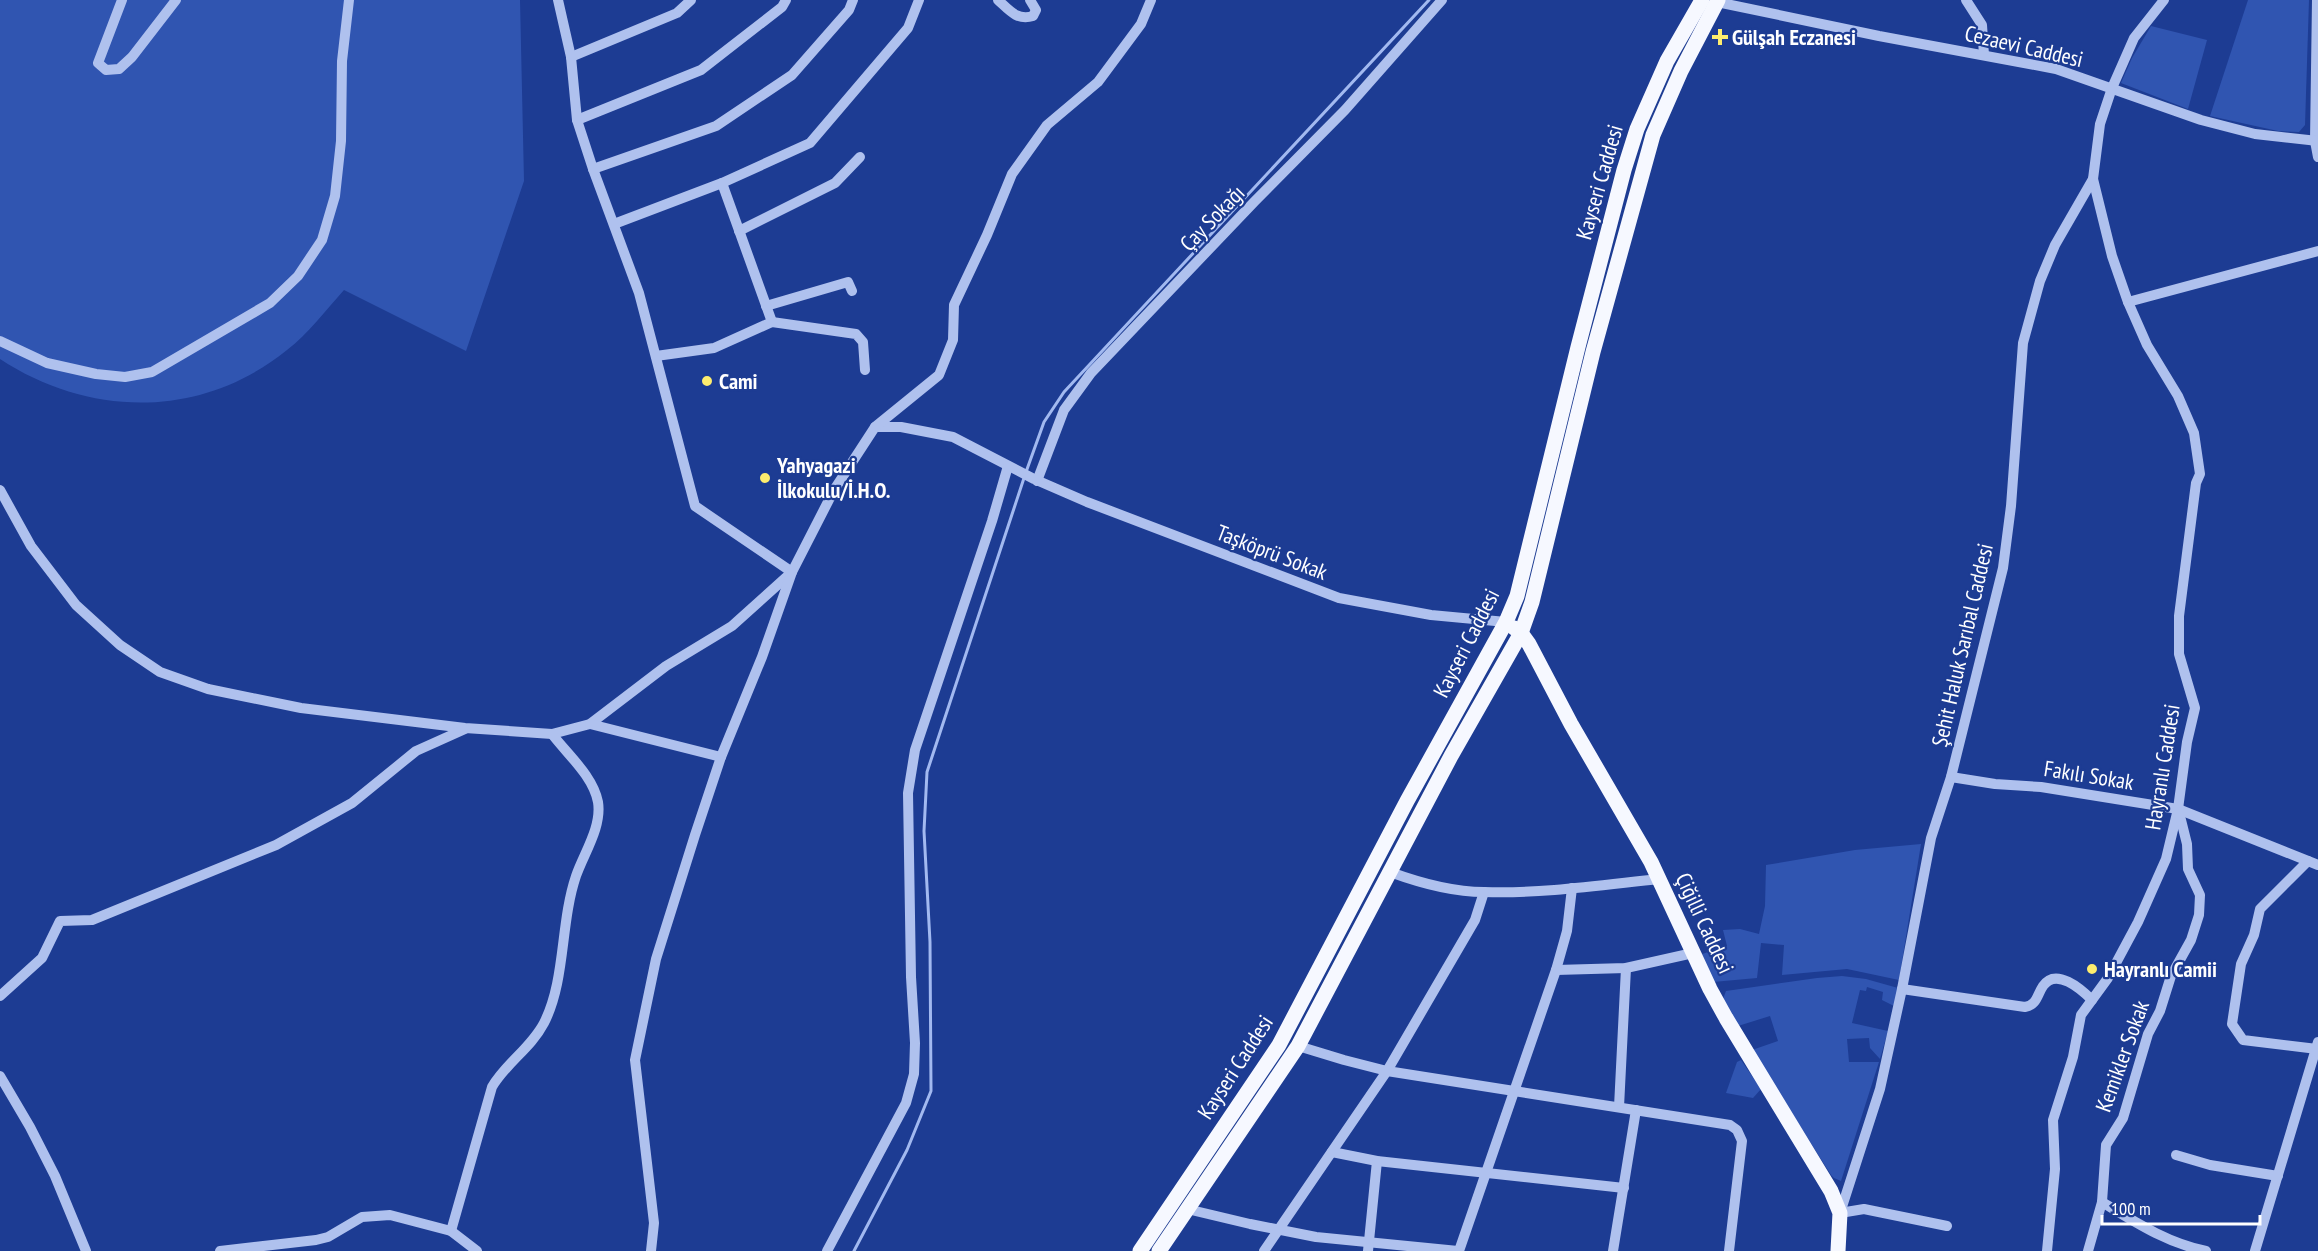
<svg xmlns="http://www.w3.org/2000/svg" width="2318" height="1251" font-family="'PT Sans Narrow',sans-serif">
<style>
.green{fill:#3055b1}
.lines{fill:none;stroke-linecap:round;stroke-linejoin:round}
.stream{stroke:#a2b9f0;stroke-width:3}
.minor{stroke:#afc1ee;stroke-width:10}
.major{stroke:#f6f8ff;stroke-width:15}
.poi-dot{fill:#feed6e;stroke:#1d3c93;stroke-width:2}
.labels{text-anchor:middle;dominant-baseline:central;stroke-width:4.5;stroke-linejoin:round;paint-order:stroke}
.poi-label{font-size:22px;font-weight:bold;fill:#fff;stroke:#1d3c93;text-anchor:start}
.street-label{font-size:22px;fill:#fff;stroke:#1d3c93}
</style>
<rect width="100%" height="100%" fill="#1d3c93"/>
<g class="green">
<path d="M 0,0 L 520,0 L 524,181 L 466,351 L 344,290 C 326,310 308,334 287,350 C 202,419 90,418 0,359 Z"/>
<polygon points="2248,0 2309,0 2305,125 2299,132 2278,131 2210,116"/>
<polygon points="2151,26 2207,40 2188,109 2121,83 2132,58"/>
<polygon points="1921,844 1899,980 1847,969 1782,975 1784,945 1761,943 1757,978 1713,982 1702,954 1727,946 1723,930 1740,929 1759,934 1765,906 1766,865 1855,850"/>
<polygon points="1842,976 1866,979 1898,988 1894,1006 1882,1000 1883,992 1867,987 1866,991 1860,990 1852,1023 1888,1031 1880,1059 1870,1048 1869,1038 1847,1039 1849,1062 1879,1062 1841,1181 1834,1178 1831,1175 1752,1050 1778,1041 1770,1016 1738,1026 1723,999 1726,991 1817,978"/>
<polygon points="1741,1060 1761,1089 1753,1098 1726,1093 1737,1062"/>
</g>
<g class="lines">
<g class="stream">
<polyline points="1026,472 1044,422 1064,392 1429,0"/>
<polyline points="854,1251 907,1150 931,1091 930,942 924,831 927,772 1024,478"/>
</g>
<g class="minor">
<polyline points="122,0 98,63 106,70 119,69 132,57 176,0"/>
<path d="M 998,0 C 1009,10 1017,21 1033,16 L 1036,10 L 1030,0"/>
<polyline points="1966,0 1982,25 1984,55"/>
<polyline points="2317,0 2315,141 2318,157"/>
<polyline points="1717,2 1879,36 2056,69 2201,120 2255,134 2318,141"/>
<polyline points="571,57 677,13 691,0"/>
<polyline points="577,120 701,70 782,7 786,0"/>
<polyline points="593,169 716,126 792,75 849,10 853,0"/>
<polyline points="614,224 722,183 810,143 908,28 919,0"/>
<polyline points="739,231 835,183 860,157"/>
<polyline points="2128,302 2318,251"/>
<polyline points="766,306 848,282 852,291"/>
<polyline points="772,322 856,334 863,342 865,370"/>
<polyline points="0,341 47,363 96,374 125,377 152,372 270,303 298,276 322,240 335,196 341,141 342,61 349,0"/>
<polyline points="656,356 714,348 772,322 722,183"/>
<polyline points="875,427 901,427 953,437 1034,479 1087,502 1339,598 1431,615 1506,622"/>
<polyline points="1037,481 1064,410 1091,373 1255,201 1345,110 1442,0"/>
<polyline points="0,490 31,546 76,605 120,645 160,672 208,689 301,708 465,728 552,734 590,724 666,666 732,626 792,572 695,506 639,293 593,169 577,120 571,57 558,0"/>
<polyline points="590,724 721,757"/>
<polyline points="1951,777 1995,784 2041,787 2178,809 2318,865"/>
<polyline points="2308,861 2260,909 2254,935 2241,964 2232,1024 2243,1040 2317,1049"/>
<path d="M 1390,872 C 1420,883 1452,892 1484,892 C 1542,894 1602,885 1659,879"/>
<polyline points="1556,970 1626,968 1693,953"/>
<path d="M 1902,989 L 2025,1007 C 2037,1005 2037,995 2043,986 C 2056,967 2081,989 2092,1000"/>
<polyline points="0,996 42,958 60,921 92,920 276,845 352,803 416,751 465,729"/>
<polyline points="1298,1046 1344,1060 1387,1071 1730,1125 1737,1130 1742,1141 1729,1251"/>
<polyline points="0,1076 30,1127 55,1176 86,1251"/>
<polyline points="1619,1107 1626,968"/>
<polyline points="1332,1152 1377,1161 1624,1188"/>
<polyline points="2176,1155 2210,1165 2278,1176"/>
<path d="M 2102,1202 C 2135,1222 2167,1243 2206,1251"/>
<polyline points="1187,1209 1250,1224 1316,1237 1458,1251"/>
<polyline points="1947,1226 1864,1209 1840,1213 1880,1089 1902,989 1931,838 1951,777 2003,568 2011,506 2023,343 2040,281 2055,245 2093,179 2100,124 2112,88 2134,38 2164,0"/>
<path d="M 451,1231 L 492,1087 C 506,1063 531,1048 544,1023 C 566,980 560,923 576,876 C 584,853 602,827 598,802 C 593,776 568,755 552,734"/>
<polyline points="220,1251 316,1240 328,1237 362,1217 390,1215 451,1231 477,1251"/>
<polyline points="651,1251 654,1223 635,1060 656,959 695,835 721,757 762,657 792,572 834,490 875,427 939,375 953,340 954,305 987,235 1012,174 1047,125 1098,82 1141,24 1151,0"/>
<polyline points="827,1251 906,1103 914,1074 915,1043 911,977 908,793 915,750 992,521 1008,466"/>
<polyline points="1264,1251 1387,1071 1475,920 1484,892"/>
<polyline points="1368,1251 1377,1161"/>
<polyline points="1459,1251 1556,970 1567,931 1572,888"/>
<polyline points="1613,1251 1636,1110"/>
<polyline points="2047,1251 2055,1169 2053,1120 2073,1057 2081,1015 2108,978 2138,922 2166,859 2178,809 2187,742 2195,708 2179,654 2179,616 2196,483 2200,474 2194,433 2178,396 2147,345 2128,302 2112,256 2093,179"/>
<polyline points="2088,1251 2102,1202 2106,1145 2123,1118 2148,1034 2160,1011 2171,976 2191,940 2199,915 2200,895 2188,869 2187,844 2179,812"/>
<polyline points="2255,1251 2318,1042"/>
</g>
<g class="major">
<polyline points="1514,628 1521,633 1529,644 1571,724 1651,862 1710,989 1726,1018 1831,1191 1840,1213 1838,1251"/>
<polyline points="1140,1251 1279,1045 1407,801 1506,622 1517,596 1578,347 1624,170 1637,129 1667,61 1702,0"/>
<polyline points="1159,1251 1298,1046 1451,756 1521,633 1532,602 1593,352 1653,135 1681,71 1718,0"/>
</g>
</g>
<g class="poi-dot">
<path d="M1717 28h6v6h6v6h-6v6h-6v-6h-6v-6h6z"/>
<circle cx="707" cy="381" r="6"/>
<circle cx="765" cy="478" r="6"/>
<circle cx="2092" cy="969" r="6"/>
</g>
<g class="labels">
<g class="poi-label">
<text x="1732" y="37">Gülşah Eczanesi</text>
<text x="719" y="381">Cami</text>
<text x="777" y="465">Yahyagazi<tspan x="777" dy="25">İlkokulu/İ.H.O.</tspan></text>
<text x="2104" y="969">Hayranlı Camii</text>
</g>
<g class="street-label">
<text transform="translate(2024 46) rotate(13)">Cezaevi Caddesi</text>
<text transform="translate(1599 182) rotate(-74)">Kayseri Caddesi</text>
<text transform="translate(1212 218) rotate(-46)">Çay Sokağı</text>
<text transform="translate(1272 552) rotate(21)">Taşköprü Sokak</text>
<text transform="translate(1466 643) rotate(-63)">Kayseri Caddesi</text>
<text transform="translate(1962 645) rotate(-77)">Şehit Haluk Sarıbal Caddesi</text>
<text transform="translate(2162 767) rotate(-81)">Hayranlı Caddesi</text>
<text transform="translate(2089 775) rotate(9)">Fakılı Sokak</text>
<text transform="translate(1705 923) rotate(65)">Çiğilli Caddesi</text>
<text transform="translate(2122 1056) rotate(-70)">Kemikler Sokak</text>
<text transform="translate(1235 1067) rotate(-57)">Kayseri Caddesi</text>
</g>
</g>
<path d="M2102 1215v9h158v-9" fill="none" stroke="#ffffff" stroke-width="3"/>
<text x="2111" y="1215" font-size="18" fill="#ffffff" stroke="#1d3c93" stroke-width="4.5" paint-order="stroke">100 m</text>
</svg>
